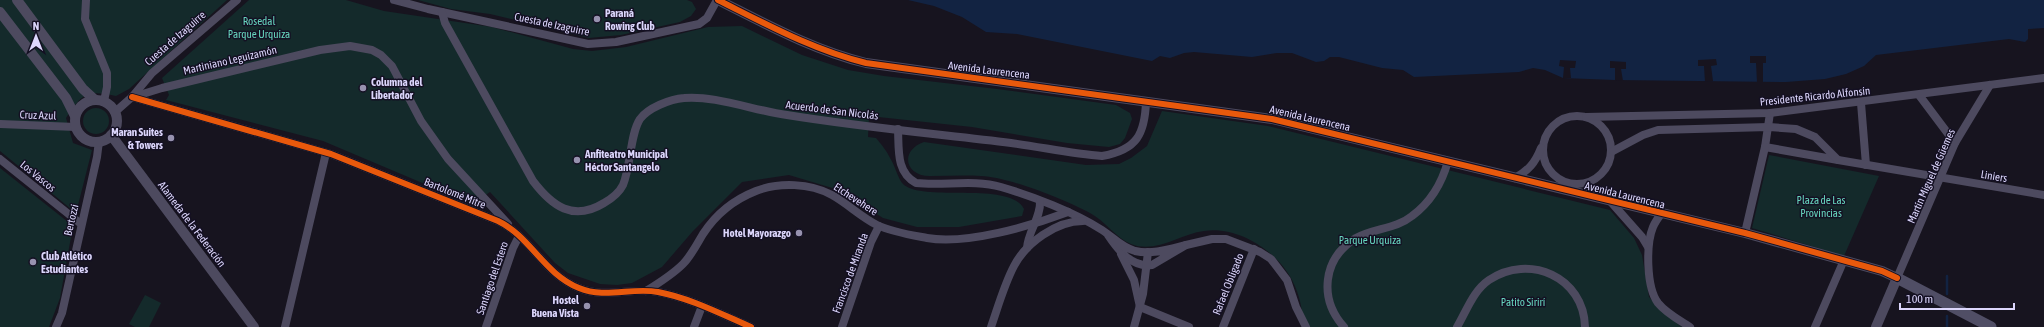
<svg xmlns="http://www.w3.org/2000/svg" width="2044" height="327" font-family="'Asap Condensed',sans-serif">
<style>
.green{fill:#142a2b}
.water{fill:#122342}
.pier{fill:#17141f}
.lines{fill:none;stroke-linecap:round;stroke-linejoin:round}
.stream{stroke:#122342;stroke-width:2.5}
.minor{stroke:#4d4a5f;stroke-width:8}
.tertiary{stroke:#4d4a5f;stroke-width:10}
.secondary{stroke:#504e65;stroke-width:11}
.cycleway-casing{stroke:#141023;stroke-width:8}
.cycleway{stroke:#e8590c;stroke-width:6}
.poi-dot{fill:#9792af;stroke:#141023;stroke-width:1.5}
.labels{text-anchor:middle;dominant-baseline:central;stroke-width:3;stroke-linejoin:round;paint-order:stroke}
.poi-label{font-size:11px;font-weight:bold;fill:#dcd6fc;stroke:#141023;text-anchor:start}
.park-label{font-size:11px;fill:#67d6bf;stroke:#141023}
.street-label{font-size:11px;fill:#dcd6fc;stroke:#141023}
</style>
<rect width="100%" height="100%" fill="#17141f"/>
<g class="green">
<path d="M 0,0 L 227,0 L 129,89 L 116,96 C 86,90 83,93 66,118 L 73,143 L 92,150 L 76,213 L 0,151 Z"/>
<path d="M 249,0 L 346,0 L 384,11 L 492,27 L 573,49 L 592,51 L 626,47 L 708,27 L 742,26 L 802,55 L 848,70 L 884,76 L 997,89 L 1116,105 L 1130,113 L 1132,119 L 1125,138 L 1120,144 L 1109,147 L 1067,143 L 972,127 L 869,116 L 868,137 L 876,138 C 881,144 887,151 890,158 C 895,165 898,180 904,185 C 926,202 1010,181 1024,209 L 1022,216 L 959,227 L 917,227 L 883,218 L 839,190 L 789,175 L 742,182 L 693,231 L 662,267 L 632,283 L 617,285 L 600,284 L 568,273 L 555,263 L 490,192 L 472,204 L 323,141 L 166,100 L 169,95 L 162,78 Z"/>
<polygon points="418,0 687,0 692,2 696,9 691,16 680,22 621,35 589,38 490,14 451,9"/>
<circle cx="96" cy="121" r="13"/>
<path d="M 1162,111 L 1268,126 L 1610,210 L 1634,238 L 1642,255 L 1649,297 L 1667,316 L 1682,327 L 1303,327 C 1303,311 1300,295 1292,280 C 1277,251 1238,226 1204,231 C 1180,234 1156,254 1131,244 C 1117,239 1104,220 1090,213 C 1066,200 1009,177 981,176 C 964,175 947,176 930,176 C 904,176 900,150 924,142 L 1086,165 L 1119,164 L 1131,158 L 1147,146 Z"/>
<polygon points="1769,155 1879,176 1844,256 1752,228"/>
<polygon points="0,168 73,226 60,298 49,327 0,327"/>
<polygon points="145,295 161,303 149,327 135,327 129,324"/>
</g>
<polygon class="water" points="908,0 2044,0 2044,28 2028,29 2028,39 2025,42 2009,39 1876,55 1864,66 1846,74 1825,79 1786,82 1615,80 1563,78 1545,70 1533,68 1519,72 1414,77 1403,70 1382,68 1339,57 1330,57 1324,61 1316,62 1292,53 1277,53 1252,57 1194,52 1184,53 1170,58 1160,56 1152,61 1017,34 986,32 962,17 934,6"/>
<g class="pier">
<polygon points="1750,56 1766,56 1766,63 1763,63 1763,82 1757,82 1756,63 1750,63"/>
<polygon points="1716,59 1717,65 1711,66 1713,81 1705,82 1704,66 1698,66 1698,60"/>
<polygon points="1560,60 1576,61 1575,68 1570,68 1571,78 1563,78 1564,67 1559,66"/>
<polygon points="1610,61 1626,62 1626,69 1621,69 1623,81 1615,80 1615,68 1610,68"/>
</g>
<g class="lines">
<g class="stream">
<polyline points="1947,276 1947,294"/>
<polyline points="1947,316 1947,327"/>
</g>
<g class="minor">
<polyline points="86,0 85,19 107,73 107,87 104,101"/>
<polyline points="394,0 428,9 588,44 616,42 699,24 707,18 717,0"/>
<path d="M 442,12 L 445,23 L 533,181 C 552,206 573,222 604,203 C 611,199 619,193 623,185 C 631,166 630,134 640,119 C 648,108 670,99 684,98 C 714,95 756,111 787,115 C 861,127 937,134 1011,143 C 1042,147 1072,154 1102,156 C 1137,150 1145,134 1146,101"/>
<polyline points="1919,95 1955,143"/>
<path d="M 132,97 L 331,154 L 498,221 C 530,236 544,274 579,288 C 605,299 632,287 658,292 C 690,298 721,314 751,327"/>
<polyline points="133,97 162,88 320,50 350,46 372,50 381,55 392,66 421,121 448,159 508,224"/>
<polyline points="1861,103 1866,165"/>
<polyline points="115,112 132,97 152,73 237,0"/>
<polyline points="1770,113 1765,147 1838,160"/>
<circle cx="1577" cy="150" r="34"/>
<polyline points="1586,117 1770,113 2044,78"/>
<polyline points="0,124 76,127"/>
<path d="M 898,129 C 899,150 896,172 916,183 C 944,186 974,179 1001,187 C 1032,196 1074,212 1102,230 C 1113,237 1121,247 1135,251 C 1152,255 1170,249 1186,245 L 1152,265 C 1132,268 1118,250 1108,235"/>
<polyline points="1613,151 1643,135 1658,130 1769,127 1796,129 1815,137 1838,160 2044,195"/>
<polyline points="0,159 81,224"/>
<path d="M 1515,178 C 1529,170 1535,163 1541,148"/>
<polyline points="1611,202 1642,237 1648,247"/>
<path d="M 1661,214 C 1658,218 1655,222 1653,227 C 1646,244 1646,287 1658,303 C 1666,313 1679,320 1690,327"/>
<polyline points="1745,233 1765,147"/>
<polyline points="1186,245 1212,239 1226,239 1260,252 1271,259 1287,280 1296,307 1306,327"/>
<path d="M 1027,248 C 1028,231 1041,218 1040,201"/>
<polyline points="1121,254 1134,280 1140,307 1189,327"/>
<polyline points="1897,278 1955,143 1990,85"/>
<path d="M 646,291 C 659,283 672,275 683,264 C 691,256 697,244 703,234 C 716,214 733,200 756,191 C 779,182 810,183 832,195 C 848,204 861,217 877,225 C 892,232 911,235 927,238 C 966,245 1031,226 1068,212"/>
<polyline points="56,327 62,313 97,157 99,141"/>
<polyline points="285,327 326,153"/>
<polyline points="486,327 513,248 519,236"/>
<polyline points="694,327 702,306"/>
<polyline points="842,327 871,242 879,226"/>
<path d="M 991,327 C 998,307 1004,285 1014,266 C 1026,243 1056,221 1083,221"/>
<polyline points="1134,327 1143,294 1148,252"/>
<polyline points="1223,327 1254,249"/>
<path d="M 1344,327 C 1319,299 1322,259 1356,238 C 1374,228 1396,229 1412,216 C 1431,202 1442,183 1448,161"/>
<path d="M 1457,327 C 1467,310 1473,291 1489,280 C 1529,253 1584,277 1585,327"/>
<polyline points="1815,327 1844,260"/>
</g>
<g class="tertiary">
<polyline points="17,0 83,89 95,100"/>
<path d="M 718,0 C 766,24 813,50 866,63 L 1272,119 L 1745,233 L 1882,271 L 1897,278 L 1876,327"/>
<polyline points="0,12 66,98 75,116"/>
<circle cx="96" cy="121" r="21"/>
<polyline points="111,135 254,327"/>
</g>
<polyline class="secondary" points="1897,278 1991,327"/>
<g class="cycleway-casing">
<g id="cycleway">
<path d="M 718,0 C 766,24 813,50 866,63 L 1272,119 L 1745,233 L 1882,271 L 1897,278"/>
<path d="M 132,97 L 331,154 L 498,221 C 530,236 544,274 579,288 C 605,299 632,287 658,292 C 690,298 721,314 751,327"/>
</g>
</g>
<use href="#cycleway" class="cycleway"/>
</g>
<g class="poi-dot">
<circle cx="597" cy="19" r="4"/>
<circle cx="363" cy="88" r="4"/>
<circle cx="171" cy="138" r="4"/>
<circle cx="577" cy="160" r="4"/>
<circle cx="799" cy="233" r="4"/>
<circle cx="33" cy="262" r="4"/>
<circle cx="587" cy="306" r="4"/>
</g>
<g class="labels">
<g class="poi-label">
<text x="605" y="13">Paraná<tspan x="605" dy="13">Rowing Club</tspan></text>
<text x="371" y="82">Columna del<tspan x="371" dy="13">Libertador</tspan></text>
<text x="163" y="132" text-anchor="end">Maran Suites<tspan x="163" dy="13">&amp; Towers</tspan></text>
<text x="585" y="154">Anfiteatro Municipal<tspan x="585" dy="13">Héctor Santangelo</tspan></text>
<text x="791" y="233" text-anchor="end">Hotel Mayorazgo</text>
<text x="41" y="256">Club Atlético<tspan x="41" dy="13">Estudiantes</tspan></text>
<text x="579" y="300" text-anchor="end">Hostel<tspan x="579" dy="13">Buena Vista</tspan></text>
</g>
<g class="park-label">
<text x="259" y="21">Rosedal<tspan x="259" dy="13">Parque Urquiza</tspan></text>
<text x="1821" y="200">Plaza de Las<tspan x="1821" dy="13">Provincias</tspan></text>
<text x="1370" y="240">Parque Urquiza</text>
<text x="1523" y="302">Patito Sirirí</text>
</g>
<g class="street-label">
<text transform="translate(552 24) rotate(12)">Cuesta de Izaguirre</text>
<text transform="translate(175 38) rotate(-41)">Cuesta de Izaguirre</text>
<text transform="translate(230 60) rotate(-13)">Martiniano Leguizamón</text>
<text transform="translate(989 70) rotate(7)">Avenida Laurencena</text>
<text transform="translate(1815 96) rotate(-6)">Presidente Ricardo Alfonsín</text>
<text transform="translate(832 110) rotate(7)">Acuerdo de San Nicolás</text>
<text transform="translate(38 115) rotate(2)">Cruz Azul</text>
<text transform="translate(1310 118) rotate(13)">Avenida Laurencena</text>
<text transform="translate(38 176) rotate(39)">Los Vascos</text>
<text transform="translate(1931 176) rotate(-66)">Martín Miguel de Güemes</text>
<text transform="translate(1994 176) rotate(9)">Liniers</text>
<text transform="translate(455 193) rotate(22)">Bartolomé Mitre</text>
<text transform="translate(1625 195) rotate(14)">Avenida Laurencena</text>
<text transform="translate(856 199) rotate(33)">Etchevehere</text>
<text transform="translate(71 220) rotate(-77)">Bertozzi</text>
<text transform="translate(192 224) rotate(53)">Alameda de la Federación</text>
<text transform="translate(850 273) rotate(-70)">Francisco de Miranda</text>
<text transform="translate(492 278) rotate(-71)">Santiago del Estero</text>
<text transform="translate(1228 284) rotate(-68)">Rafael Obligado</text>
</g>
</g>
<g transform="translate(36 36)" stroke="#141023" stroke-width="3" paint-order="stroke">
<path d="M0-3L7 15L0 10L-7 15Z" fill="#dcd6fc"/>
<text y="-6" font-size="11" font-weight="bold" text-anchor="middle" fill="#dcd6fc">N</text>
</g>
<path d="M1900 303v6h114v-6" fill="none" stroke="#dcd6fc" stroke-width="2"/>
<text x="1906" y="303" font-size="12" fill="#dcd6fc" stroke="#141023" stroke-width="3" paint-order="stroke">100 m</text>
</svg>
